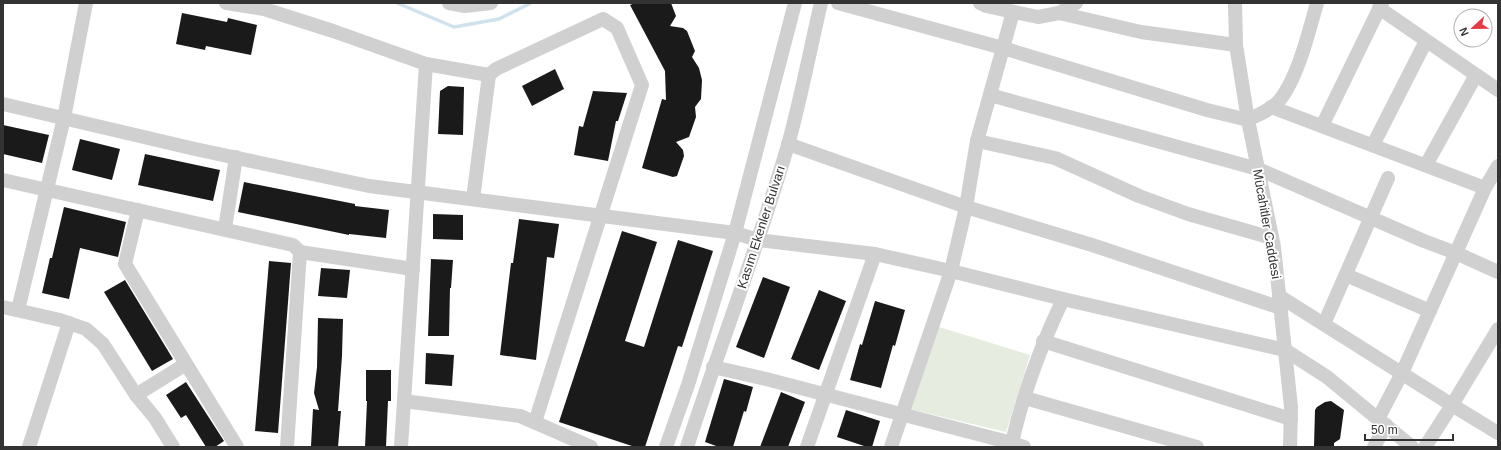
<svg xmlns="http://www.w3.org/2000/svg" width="1501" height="450" font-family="Helvetica,sans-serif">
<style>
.green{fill:#e6ecdf}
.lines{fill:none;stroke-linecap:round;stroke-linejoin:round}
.stream{stroke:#cfe2ee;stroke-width:3.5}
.building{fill:#1a1a1a}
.minor{stroke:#d0d0d0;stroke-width:14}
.labels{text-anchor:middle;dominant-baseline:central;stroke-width:4;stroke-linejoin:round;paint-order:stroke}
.street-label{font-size:13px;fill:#333;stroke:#fff}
</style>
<rect width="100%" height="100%" fill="#fff"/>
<polygon class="green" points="939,327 1030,355 1006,432 909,409"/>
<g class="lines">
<polyline class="stream" points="397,3 454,27 499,19 531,3"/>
</g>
<g class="building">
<polygon points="635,3 671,3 676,16 670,26 683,28 687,31 695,51 692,57 699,68 702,80 701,99 695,107 696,117 689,137 676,142 683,150 684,156 677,176 673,177 642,168 662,99 666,100 665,71 630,5"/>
<polygon points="182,13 227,22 228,18 257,25 251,55 206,46 205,50 176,44"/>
<polygon points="555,69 564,89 532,106 522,86"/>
<polygon points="448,86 464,87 463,135 438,134 440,91"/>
<polygon points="593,91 627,93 618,121 616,121 608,161 574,155 579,126 583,127"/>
<polygon points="3,125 49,135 42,163 3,154"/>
<polygon points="80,139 120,149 112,180 72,170"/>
<polygon points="145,154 220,170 213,201 138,185"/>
<polygon points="244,182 355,204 355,206 389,210 386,238 349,234 349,235 238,212"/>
<polygon points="64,207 126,222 118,257 80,248 69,299 42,293 50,258 52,258"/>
<polygon points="433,214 463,215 463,240 433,239"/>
<polygon points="519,219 559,224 554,258 547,257 536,360 500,355 511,263 513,263"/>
<polygon points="622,231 657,242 625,341 644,347 678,240 713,251 682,347 678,346 645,447 635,447 559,422"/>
<polygon points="431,259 453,260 451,288 450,288 449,336 428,336"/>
<polygon points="269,261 291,263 278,433 255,431"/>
<polygon points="321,268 350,270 347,298 318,296"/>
<polygon points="763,277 790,287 764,358 736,347"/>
<polygon points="125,280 173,359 152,371 104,292"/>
<polygon points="819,290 846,301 819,370 791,359"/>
<polygon points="875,301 905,310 895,346 893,345 881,388 850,380 860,344 862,345"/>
<polygon points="318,318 343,319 342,356 338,411 341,411 338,447 311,446 313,409 319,410 314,393 317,367"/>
<polygon points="426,353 454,355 452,386 425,384"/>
<polygon points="366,370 391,370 391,401 388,401 386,447 365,447 367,401 366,401"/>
<polygon points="724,379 753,387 746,412 744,411 733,447 719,447 705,442"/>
<polygon points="186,382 224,441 215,447 206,447 186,415 181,418 166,395"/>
<polygon points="781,392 805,402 788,447 760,447"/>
<polygon points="1331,401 1344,410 1340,439 1334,443 1334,447 1314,446 1315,410 1317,407 1325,402"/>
<polygon points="846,410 880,421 872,447 867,447 837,437"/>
</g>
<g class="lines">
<g class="minor">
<polyline points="226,3 264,9 333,31 426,64 489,75"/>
<polyline points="449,3 465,6 491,3"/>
<path d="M 838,3 L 1003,48 L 1207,110 L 1248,120 C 1257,115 1269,111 1277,103 C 1297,82 1309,31 1317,3"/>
<polyline points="980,3 986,6 1038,17 1059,13 1076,3"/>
<polyline points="1235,3 1236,45 1248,120 1274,247 1291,407 1290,447"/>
<polyline points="1379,8 1498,90"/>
<polyline points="1059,13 1141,32 1236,45"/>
<polyline points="990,95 1258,169 1424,241 1456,253 1498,272"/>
<polyline points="3,104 195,149 369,186 735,233 758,240 875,254 951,271 1063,299 1285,350 1327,377 1412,447"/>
<polyline points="1271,107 1485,188"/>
<polyline points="1322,126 1382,3"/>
<polyline points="977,141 1055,158 1139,196 1188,214 1272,238"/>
<polyline points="788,144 966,207 1092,245 1281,308"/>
<polyline points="1373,145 1426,41"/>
<polyline points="1426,165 1476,75"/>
<polyline points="3,180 293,245 300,252 287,447"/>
<polyline points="473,199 489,75 496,69 603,19 617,28 642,85 535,422"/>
<polyline points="138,210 125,264 237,447"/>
<polyline points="225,229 236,157"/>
<polyline points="300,252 413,269"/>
<polyline points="1346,275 1430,311"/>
<polyline points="1279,296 1452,405 1498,433"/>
<polyline points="3,307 60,320 86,329 103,344 136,395 155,418 173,447"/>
<polyline points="18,310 64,118 86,3"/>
<polyline points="1324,324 1388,178"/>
<polyline points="1043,341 1291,419"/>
<polyline points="713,367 766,379 1012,443 1024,447"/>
<polyline points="136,395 186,364"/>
<polyline points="1025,398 1197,447"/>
<polyline points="404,401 520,416 591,447"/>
<polyline points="1378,419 1402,373 1485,188 1498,166"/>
<polyline points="29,447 69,323"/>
<polyline points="401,447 426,64"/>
<polyline points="666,447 688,385 735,233 795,3"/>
<path d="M 687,447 C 720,346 758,247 788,145 C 801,98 810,50 821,3"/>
<polyline points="807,447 875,254"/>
<polyline points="891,447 951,271 966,207 977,141 1013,12"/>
<path d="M 1011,447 C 1022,396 1041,346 1063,299"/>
<polyline points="1374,447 1386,425"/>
<polyline points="1425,447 1452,405 1498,329"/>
</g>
</g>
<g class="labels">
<g class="street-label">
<text transform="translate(1267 224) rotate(80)">Mücahitler Caddesi</text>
<text transform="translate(761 227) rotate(-72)">Kasım Ekenler Bulvarı</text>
</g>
</g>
<rect width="1501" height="450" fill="none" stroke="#333333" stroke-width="8"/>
<g transform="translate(1473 28) rotate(248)"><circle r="19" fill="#ffffff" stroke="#adadad"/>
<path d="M0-3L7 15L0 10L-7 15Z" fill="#e63946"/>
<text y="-6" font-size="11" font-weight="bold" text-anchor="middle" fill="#333333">N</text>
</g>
<path d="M1365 434v6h88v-6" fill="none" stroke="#333333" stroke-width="2"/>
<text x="1371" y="434" font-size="12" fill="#333333" stroke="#ffffff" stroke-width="3" paint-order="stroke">50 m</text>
</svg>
